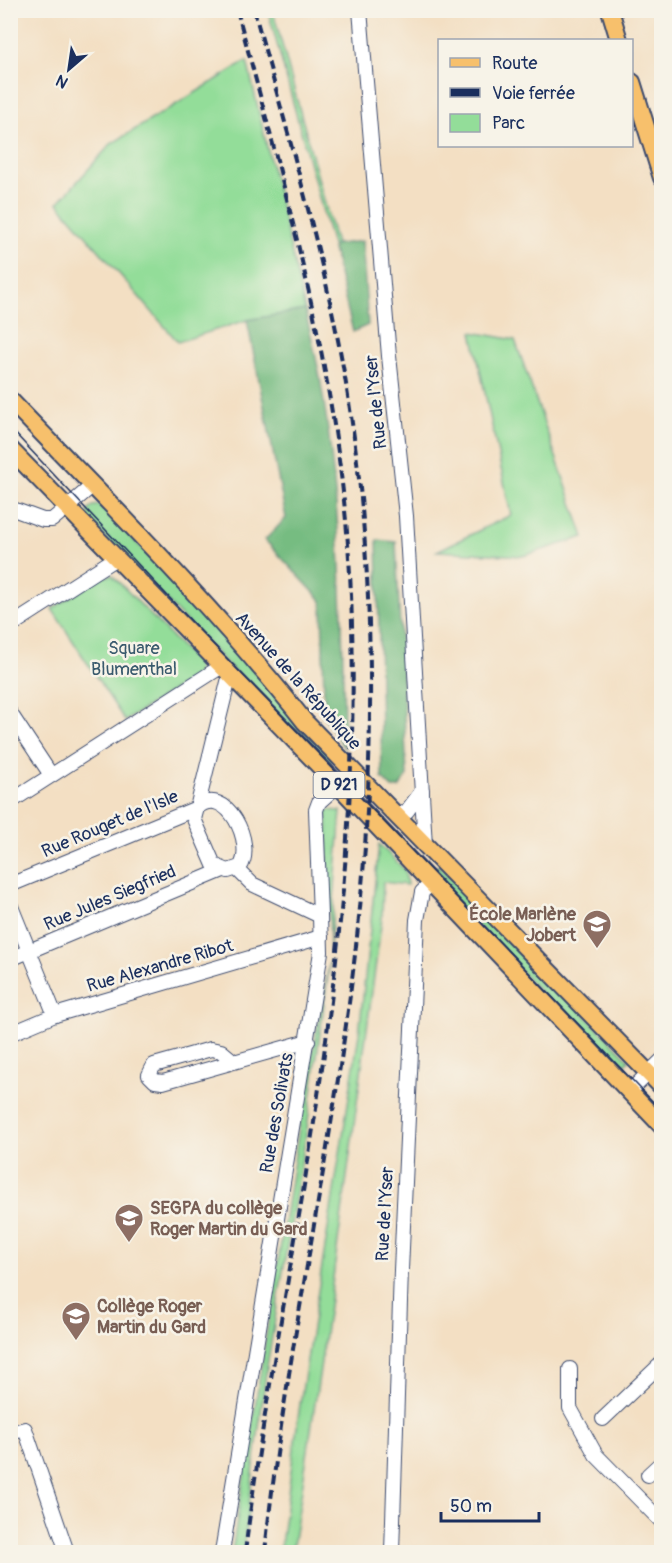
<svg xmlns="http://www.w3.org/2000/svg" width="672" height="1563" font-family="Pangolin,sans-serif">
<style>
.green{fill:#93dd99;stroke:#57867c;stroke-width:1.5}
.forest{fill:#76bc81;stroke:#487670;stroke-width:1.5}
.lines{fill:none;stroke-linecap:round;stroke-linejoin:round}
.minor-casing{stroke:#3b496d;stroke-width:16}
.major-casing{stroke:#3b496d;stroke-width:20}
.minor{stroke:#fff;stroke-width:14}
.major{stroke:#f7c06c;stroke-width:16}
.tram{stroke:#1b2f5e;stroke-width:1.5}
.rail{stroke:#1b2f5e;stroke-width:4;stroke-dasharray:9 4.5;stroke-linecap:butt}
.labels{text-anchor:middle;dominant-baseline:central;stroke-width:5;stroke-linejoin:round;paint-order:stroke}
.shield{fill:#f7f3e8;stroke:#5d6a87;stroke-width:1.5}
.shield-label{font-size:16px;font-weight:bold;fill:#1b2f5e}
.street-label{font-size:18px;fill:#1b2f5e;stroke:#f7f3e8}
.park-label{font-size:18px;fill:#395a6d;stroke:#f7f3e8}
.education-label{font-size:18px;font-weight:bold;fill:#785e54;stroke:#f7f3e8;text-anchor:start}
</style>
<rect width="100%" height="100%" fill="#f7f3e8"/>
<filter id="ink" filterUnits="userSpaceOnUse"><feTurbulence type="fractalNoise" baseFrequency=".0167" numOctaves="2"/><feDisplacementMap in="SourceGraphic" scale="12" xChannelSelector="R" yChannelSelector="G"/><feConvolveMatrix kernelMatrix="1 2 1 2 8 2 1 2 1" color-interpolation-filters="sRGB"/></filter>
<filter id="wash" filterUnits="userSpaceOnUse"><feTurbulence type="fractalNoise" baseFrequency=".008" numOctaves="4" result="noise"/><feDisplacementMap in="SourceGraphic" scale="24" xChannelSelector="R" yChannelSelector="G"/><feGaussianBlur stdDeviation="1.35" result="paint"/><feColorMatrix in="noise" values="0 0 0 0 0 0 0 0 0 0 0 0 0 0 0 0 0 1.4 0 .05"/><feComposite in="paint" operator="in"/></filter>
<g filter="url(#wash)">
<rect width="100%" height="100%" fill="#f3dfc3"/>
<g class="green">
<polygon points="268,11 273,11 336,244 332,245"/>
<polygon points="247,61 305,310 247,320 178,342 58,203 111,144"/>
<polygon points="472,332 515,340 584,537 523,556 437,551 511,515"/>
<polygon points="100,505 244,654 334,758 325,766 89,520 88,511 93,506"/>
<polygon points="112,575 199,665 197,675 125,721 52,609 101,577"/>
<polygon points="327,810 341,811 330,948"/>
<path d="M 379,844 L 405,870 L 407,885 L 383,882 L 382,918 C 353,1130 326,1342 292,1552 L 280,1552 L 300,1404 L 359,1034 Z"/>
<polygon points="438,865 629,1060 616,1072 429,874"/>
<polygon points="330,960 307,1128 266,1372 243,1552 232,1552 304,1098"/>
</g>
<g class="forest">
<polygon points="362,241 368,325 353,332 332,245"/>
<path d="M 305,310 C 311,336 318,363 322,390 C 342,508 343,629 344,748 L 320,710 L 324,699 L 322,601 L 265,540 L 286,518 L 247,320 Z"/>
<polygon points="377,540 396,542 407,776 399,788 392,788 382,778"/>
</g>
</g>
<g filter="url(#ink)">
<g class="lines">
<g class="minor-casing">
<g id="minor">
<polyline points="360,10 389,356 406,516 425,846"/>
<polyline points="10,508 43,520 52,520 92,486"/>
<polyline points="10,626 116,558"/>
<polyline points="10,713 51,775"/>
<polyline points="10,802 222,666"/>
<polyline points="397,817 407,811 422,791"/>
<path d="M 10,885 L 197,808 C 226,782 256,845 240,867 L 228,871 L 214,865 L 194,819 L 197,808 L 230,674"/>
<polyline points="10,904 55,1015"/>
<polyline points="320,916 316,810 319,802 338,785"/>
<polyline points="10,959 223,870"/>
<polyline points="10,1034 55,1015 321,937"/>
<polyline points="233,1061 221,1051 211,1049 154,1065 149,1075 155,1081 163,1082 308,1041"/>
<polyline points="629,1092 662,1060"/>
<polyline points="570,1369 570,1408 596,1455 662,1522"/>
<polyline points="603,1419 662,1363"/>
<polyline points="10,1433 25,1429 67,1552"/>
<polyline points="648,1475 662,1462"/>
<polyline points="222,1552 321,952 320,916 252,884 237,869"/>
<polyline points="392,1552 401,1270 417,920 422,892 432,883"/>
</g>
</g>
<g class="major-casing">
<g id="major">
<polyline points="610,10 619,40"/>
<polyline points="632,82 662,178"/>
<path d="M 10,400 C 111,505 215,608 305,722 L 662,1087"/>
<polyline points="10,449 338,785 662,1126"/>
</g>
</g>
<use href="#minor" class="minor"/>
<use href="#major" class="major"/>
<polyline class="tram" points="10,428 213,644 662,1111"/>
<g class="rail">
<path d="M 237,10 C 289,203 343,394 351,595 C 358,762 343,930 318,1095 C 296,1248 264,1399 245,1552"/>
<path d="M 254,10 C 286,127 320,242 342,361 C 370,515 375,674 366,830 C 352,1073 290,1311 265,1552"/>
</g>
</g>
</g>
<defs>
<g id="school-pin" transform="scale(1.5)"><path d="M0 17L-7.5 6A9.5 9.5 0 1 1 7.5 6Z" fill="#8d6e63" stroke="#f7f3e8"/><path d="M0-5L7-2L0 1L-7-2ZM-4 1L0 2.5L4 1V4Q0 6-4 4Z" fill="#fff"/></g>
</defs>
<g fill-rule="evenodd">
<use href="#school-pin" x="597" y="924"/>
<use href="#school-pin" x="129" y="1218"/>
<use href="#school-pin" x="76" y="1316"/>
</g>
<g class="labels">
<rect class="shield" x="313.5" y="772" width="51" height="26" rx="4.5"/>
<g class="shield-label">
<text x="339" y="785">D 921</text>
</g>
<g class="street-label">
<text transform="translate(376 402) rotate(-96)">Rue de l'Yser</text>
<text transform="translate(298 681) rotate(48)">Avenue de la République</text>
<text transform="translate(110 824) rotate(-23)">Rue Rouget de l'Isle</text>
<text transform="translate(110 898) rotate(-23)">Rue Jules Siegfried</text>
<text transform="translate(160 966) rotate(-16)">Rue Alexandre Ribot</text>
<text transform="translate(277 1113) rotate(-80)">Rue des Solivats</text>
<text transform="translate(385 1214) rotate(-87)">Rue de l'Yser</text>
</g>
<g class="park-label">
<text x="134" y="648">Square<tspan x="134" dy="21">Blumenthal</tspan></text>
</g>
<g class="education-label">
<text x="576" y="914" text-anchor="end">École Marlène<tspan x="576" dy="21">Jobert</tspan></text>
<text x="150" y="1208">SEGPA du collège<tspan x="150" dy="21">Roger Martin du Gard</tspan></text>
<text x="97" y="1306">Collège Roger<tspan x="97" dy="21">Martin du Gard</tspan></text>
</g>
</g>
<rect width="672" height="1563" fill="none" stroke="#f7f3e8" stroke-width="36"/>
<rect x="438" y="39" width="195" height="108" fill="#f7f3e8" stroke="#9fa5b1" stroke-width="1.5"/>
<rect x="450" y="58" width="30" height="9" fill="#f7c06c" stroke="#9fa5b1" stroke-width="1.5"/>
<text x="492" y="69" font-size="18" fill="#1b2f5e">Route</text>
<rect x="450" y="88" width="30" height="9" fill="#1b2f5e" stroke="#9fa5b1" stroke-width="1.5"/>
<text x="492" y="99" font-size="18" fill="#1b2f5e">Voie ferrée</text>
<rect x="450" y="114" width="30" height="18" fill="#93dd99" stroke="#9fa5b1" stroke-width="1.5"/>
<text x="492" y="129" font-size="18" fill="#1b2f5e">Parc</text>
<g transform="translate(69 69) rotate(209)" stroke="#f7f3e8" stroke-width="4.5" paint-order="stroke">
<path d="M0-4.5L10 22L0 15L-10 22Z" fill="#1b2f5e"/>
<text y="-9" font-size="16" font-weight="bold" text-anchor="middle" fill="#1b2f5e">N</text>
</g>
<path d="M441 1512v9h98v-9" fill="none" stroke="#1b2f5e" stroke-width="3"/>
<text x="450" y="1512" font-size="18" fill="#1b2f5e" stroke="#f7f3e8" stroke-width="4.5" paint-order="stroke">50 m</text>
</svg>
